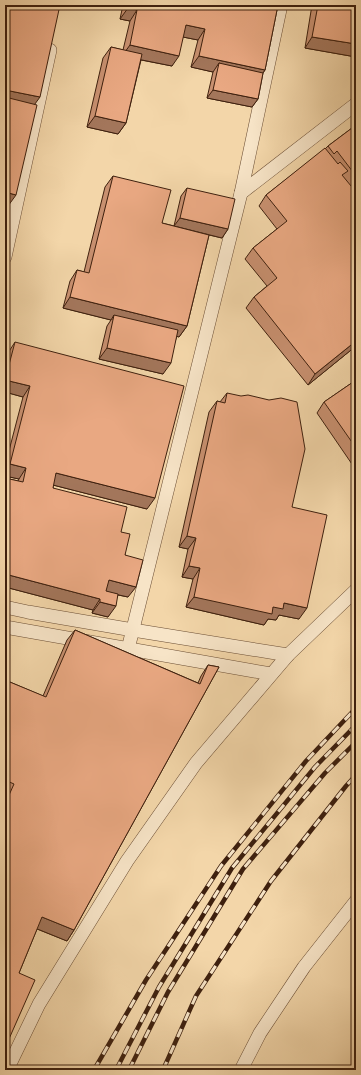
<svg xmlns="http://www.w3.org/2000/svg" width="361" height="1075" font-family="Cardo,serif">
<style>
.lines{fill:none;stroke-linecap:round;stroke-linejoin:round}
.minor-casing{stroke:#6b4e35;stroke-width:14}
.minor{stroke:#f7e4c7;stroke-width:13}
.rail-casing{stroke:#3e200e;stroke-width:4.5}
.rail{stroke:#f7e4c7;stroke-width:3;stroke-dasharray:9;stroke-linecap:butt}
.wall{fill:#c89070;stroke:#3e200e}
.shaded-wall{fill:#a3765b;stroke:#3e200e}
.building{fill:#e9a882;stroke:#3e200e}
</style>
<rect width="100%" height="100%" fill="#f3d6a9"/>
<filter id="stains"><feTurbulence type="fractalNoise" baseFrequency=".005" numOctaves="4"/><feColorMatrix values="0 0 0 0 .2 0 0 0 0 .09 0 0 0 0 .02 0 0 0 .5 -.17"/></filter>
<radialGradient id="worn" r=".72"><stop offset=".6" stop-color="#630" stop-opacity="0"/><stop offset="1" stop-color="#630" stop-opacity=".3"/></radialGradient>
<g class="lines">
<g class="minor-casing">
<g id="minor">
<polyline points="241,193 356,104"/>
<polyline points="5,257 50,50"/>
<polyline points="5,607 28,612 133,630 288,655"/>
<polyline points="5,627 271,674"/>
<polyline points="128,649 241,193 281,5"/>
<polyline points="7,1070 39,1004 127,861 196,763 288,655 356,590"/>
<polyline points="241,1070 260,1033 304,967 356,901"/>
</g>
</g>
<use href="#minor" class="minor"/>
<g class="rail-casing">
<g id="rail">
<polyline points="94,1070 146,980 221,866 306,761 356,708"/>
<polyline points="116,1070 159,987 232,868 315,767 356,725"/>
<polyline points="129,1070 168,992 243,869 325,773 356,742"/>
<polyline points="163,1070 196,996 271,881 346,786 356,775"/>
</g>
</g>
<use href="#rail" class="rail"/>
</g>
<g class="wall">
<polygon points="123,5 278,5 265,70 263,73 258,99 252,107 207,98 213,72 191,67 198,40 183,37 172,66 141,60 126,123 118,134 87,127 103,58 111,47 123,50 130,21 120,19"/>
<polygon points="312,5 356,5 356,57 305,48"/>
<polygon points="356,125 356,346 308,385 246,308 254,297 267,286 245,259 253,248 277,229 259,206 266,195 325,149 328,146"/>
<polygon points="113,176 162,223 174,226 181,196 187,188 228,229 222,238 209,235 187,326 179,337 177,336 163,374 99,359 107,326 111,320 63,308 70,281 77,270 84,272 105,187"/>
<polygon points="15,342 147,509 53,485 53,488 121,532 125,555 128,597 118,595 108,617 92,613 93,610 5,587 5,478 18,481 19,479 5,476 5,466 23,397 5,392 5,363 8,353"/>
<polygon points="356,380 356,470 317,413 324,402"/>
<polygon points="227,393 292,507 299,619 279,615 276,620 268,619 264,625 186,607 193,579 182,577 188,549 179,547 209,412 217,401 220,402"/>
<polygon points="75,630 198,683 201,676 208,665 219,667 74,930 67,941 37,929 19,973 5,1048 5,797 6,794 5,794 5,680 43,696 67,640"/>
</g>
<g class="shaded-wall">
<polygon points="100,5 111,5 110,7"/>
<polygon points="128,8 137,10 130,21 120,19"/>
<polygon points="186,25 205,29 198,40 178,36"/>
<polygon points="312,37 356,44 356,57 305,48"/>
<polygon points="130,45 179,56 172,66 122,56"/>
<polygon points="199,56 265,70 257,81 219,63 213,72 191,67"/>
<polygon points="5,90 40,97 32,108 5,102"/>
<polygon points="213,90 258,99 252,107 207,98"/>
<polygon points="95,116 126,123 118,134 87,127"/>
<polygon points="5,192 16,195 8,206 5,205"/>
<polygon points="180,218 228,229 222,238 174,226"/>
<polygon points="70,297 187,326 179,337 113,320 114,315 111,320 63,308"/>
<polygon points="356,341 356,346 308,385 315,374"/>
<polygon points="107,348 171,363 163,374 99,359"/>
<polygon points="5,380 30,386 23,397 5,392"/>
<polygon points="10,464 26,468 19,479 5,476 5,472"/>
<polygon points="56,473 155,498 147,509 49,484"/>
<polygon points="187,536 196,538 188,549 179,547"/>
<polygon points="189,566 200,568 193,579 182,577"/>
<polygon points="5,574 100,599 93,610 5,587"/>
<polygon points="109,580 136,587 128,597 101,591"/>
<polygon points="194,597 273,607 284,603 307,608 299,619 279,615 276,620 268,619 264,625 186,607"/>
<polygon points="100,602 116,606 108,617 92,613"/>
<polygon points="42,917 74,930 67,941 35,928"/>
</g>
<g class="building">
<polygon points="5,5 60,5 40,97 5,90"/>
<polygon points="128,5 278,5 265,70 199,56 205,29 186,25 179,56 130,45 137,10 128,8"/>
<polygon points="318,5 356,5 356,44 312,37"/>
<polygon points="111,47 142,54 126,123 95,116"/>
<polygon points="219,63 263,73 258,99 213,90"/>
<polygon points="5,97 37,105 16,195 5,192"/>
<polygon points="356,125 356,176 337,151 334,154 328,146"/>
<polygon points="325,148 338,164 340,162 348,171 342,175 356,192 356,341 315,374 254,297 277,278 253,248 287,221 266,195"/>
<polygon points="113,176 171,190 162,223 209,235 187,326 70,297 77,270 89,273"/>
<polygon points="187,188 235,199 228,229 180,218"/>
<polygon points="114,315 178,330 171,363 107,348"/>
<polygon points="15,342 184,386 155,498 56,473 53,488 127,507 121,532 130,534 125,555 143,560 136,587 109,580 106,591 118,594 116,606 100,602 100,599 5,574 5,478 23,482 26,468 10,464 30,386 5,380"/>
<polygon points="356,380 356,448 324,402"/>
<polygon points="227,393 241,396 248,395 269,400 281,398 297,402 305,449 292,507 327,515 307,608 284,603 283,609 273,607 272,614 194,597 200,568 189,566 196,538 187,536 217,401 225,403"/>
<polygon points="75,630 200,684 208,665 219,667 74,930 42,917 19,973 35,980 5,1048 5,804 14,784 5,780 5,680 46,697"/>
</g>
<rect width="361" height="1075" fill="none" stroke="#f3d6a9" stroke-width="20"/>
<rect x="6" y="6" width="349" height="1063" fill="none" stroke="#3e200e" stroke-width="2"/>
<rect x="10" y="10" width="341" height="1055" fill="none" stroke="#3e200e"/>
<rect width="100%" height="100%" filter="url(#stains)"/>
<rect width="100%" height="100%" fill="url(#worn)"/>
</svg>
